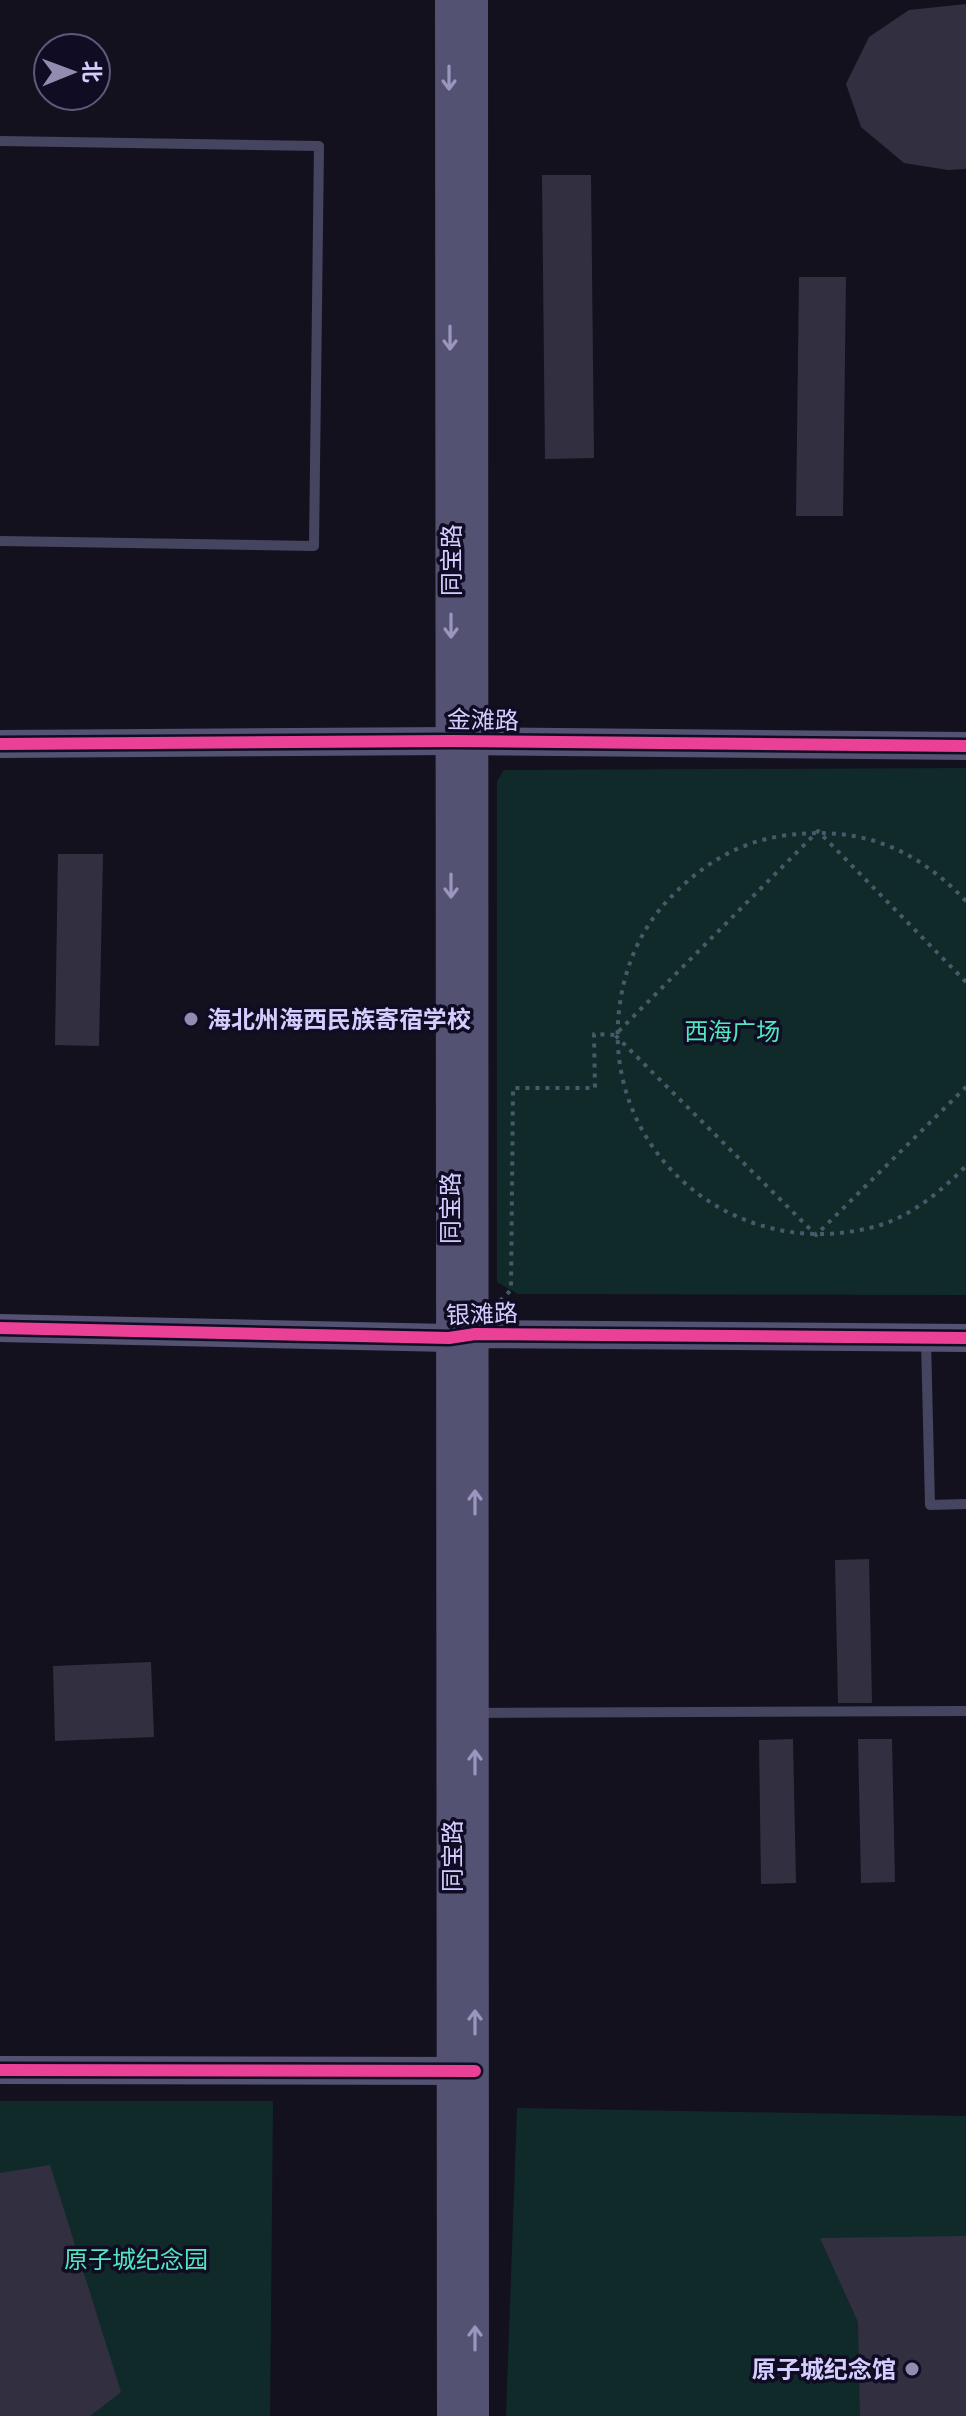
<svg xmlns="http://www.w3.org/2000/svg" width="966" height="2416" font-family="Jost,'Noto Sans SC',sans-serif">
<style>
.green{fill:#102a2a}
.building{fill:#322f41}
.lines{fill:none;stroke-linecap:round;stroke-linejoin:round}
.path{stroke:#485969;stroke-width:4;stroke-dasharray:4 6;stroke-linecap:butt}
.lane{stroke:#46455f;stroke-width:10}
.secondary{stroke:#545272;stroke-width:28}
.cycleway-casing{stroke:#100c23;stroke-width:17}
.cycleway{stroke:#ea4096;stroke-width:12}
.oneway{stroke:#9a96c0}
.poi-dot{fill:#918cb0;stroke:#100c23;stroke-width:3}
.labels{text-anchor:middle;dominant-baseline:central;stroke-width:7;stroke-linejoin:round;paint-order:stroke}
.street-label{font-size:24px;fill:#d4ceff;stroke:#100c23}
.poi-label{font-size:24px;font-weight:bold;fill:#d4ceff;stroke:#100c23;text-anchor:start}
.park-label{font-size:24px;fill:#51e8c1;stroke:#100c23}
</style>
<rect width="100%" height="100%" fill="#14111e"/>
<g class="green">
<polygon points="966,768 966,1295 518,1294 497,1282 497,781 504,770"/>
<polygon points="0,2101 273,2101 270,2416 0,2416"/>
<polygon points="517,2108 966,2116 966,2416 506,2416"/>
</g>
<g class="building">
<polygon points="966,4 966,169 948,170 904,163 861,127 846,84 869,37 909,10"/>
<polygon points="542,175 591,175 594,458 545,459"/>
<polygon points="799,277 846,277 843,516 796,516"/>
<polygon points="58,854 103,854 99,1046 55,1045"/>
<polygon points="869,1559 872,1703 838,1703 835,1560"/>
<polygon points="151,1662 154,1737 55,1741 53,1666"/>
<polygon points="793,1739 796,1883 761,1884 759,1740"/>
<polygon points="858,1739 892,1739 895,1882 861,1883"/>
<polygon points="50,2165 121,2392 90,2416 0,2416 0,2173"/>
<polygon points="966,2236 966,2416 860,2416 858,2322 820,2238"/>
</g>
<g class="lines">
<g class="path">
<path d="M 966,901 C 912,845 857,825 781,836 C 737,843 702,865 672,896 C 643,925 626,962 620,1003 C 598,1150 734,1266 877,1226 C 912,1216 941,1191 966,1166"/>
<polyline points="966,982 818,831 615,1035 816,1235 966,1087"/>
<polyline points="500,1301 511,1290 513,1088 595,1088 594,1034 615,1035"/>
</g>
<g class="lane">
<polyline points="0,141 319,146 314,546 0,541"/>
<polyline points="926,1340 930,1505 966,1504"/>
<polyline points="477,1713 966,1711"/>
</g>
<g class="secondary">
<polyline points="449,0 451,2416"/>
<polyline points="474,0 475,2416"/>
<polyline points="0,744 452,741 966,746"/>
<polyline points="0,1328 449,1338 475,1334 966,1338"/>
<polyline points="0,2070 470,2071"/>
</g>
<g class="cycleway-casing">
<g id="cycleway">
<polyline points="0,744 452,741 966,746"/>
<polyline points="0,1328 449,1338 475,1334 966,1338"/>
<polyline points="0,2070 475,2071"/>
</g>
</g>
<use href="#cycleway" class="cycleway"/>
</g>
<defs><path id="oneway-shaft" d="M-6 0H5M1.5-3L5.5 0L1.5 3" fill="none" stroke-width="1.6" stroke-linecap="round" stroke-linejoin="round" transform="scale(2)"/></defs>
<g class="oneway">
<use href="#oneway-shaft" transform="translate(449 78) rotate(90)"/>
<use href="#oneway-shaft" transform="translate(450 338) rotate(90)"/>
<use href="#oneway-shaft" transform="translate(451 626) rotate(90)"/>
<use href="#oneway-shaft" transform="translate(451 886) rotate(90)"/>
<use href="#oneway-shaft" transform="translate(475 1502) rotate(-90)"/>
<use href="#oneway-shaft" transform="translate(475 1762) rotate(-90)"/>
<use href="#oneway-shaft" transform="translate(475 2022) rotate(-90)"/>
<use href="#oneway-shaft" transform="translate(475 2338) rotate(-90)"/>
</g>
<g class="poi-dot">
<circle cx="191" cy="1019" r="8"/>
<circle cx="912" cy="2369" r="8"/>
</g>
<g class="labels">
<g class="street-label">
<text transform="translate(451 560) rotate(-90)">同宝路</text>
<text transform="translate(483 720) rotate(1)">金滩路</text>
<text transform="translate(450 1208) rotate(-90)">同宝路</text>
<text transform="translate(482 1314) rotate(-2)">银滩路</text>
<text transform="translate(452 1856) rotate(-90)">同宝路</text>
</g>
<g class="poi-label">
<text x="207" y="1019">海北州海西民族寄宿学校</text>
<text x="896" y="2369" text-anchor="end">原子城纪念馆</text>
</g>
<g class="park-label">
<text x="732" y="1031">西海广场</text>
<text x="136" y="2259">原子城纪念园</text>
</g>
</g>
<g transform="translate(72 72) rotate(89)"><circle r="38" fill="#100c23" stroke="#5e5a7b" stroke-width="2"/>
<path d="M0-6L14 30L0 20L-14 30Z" fill="#918cb0"/>
<text y="-12" font-size="22" font-weight="bold" text-anchor="middle" fill="#d4ceff">北</text>
</g>
</svg>
